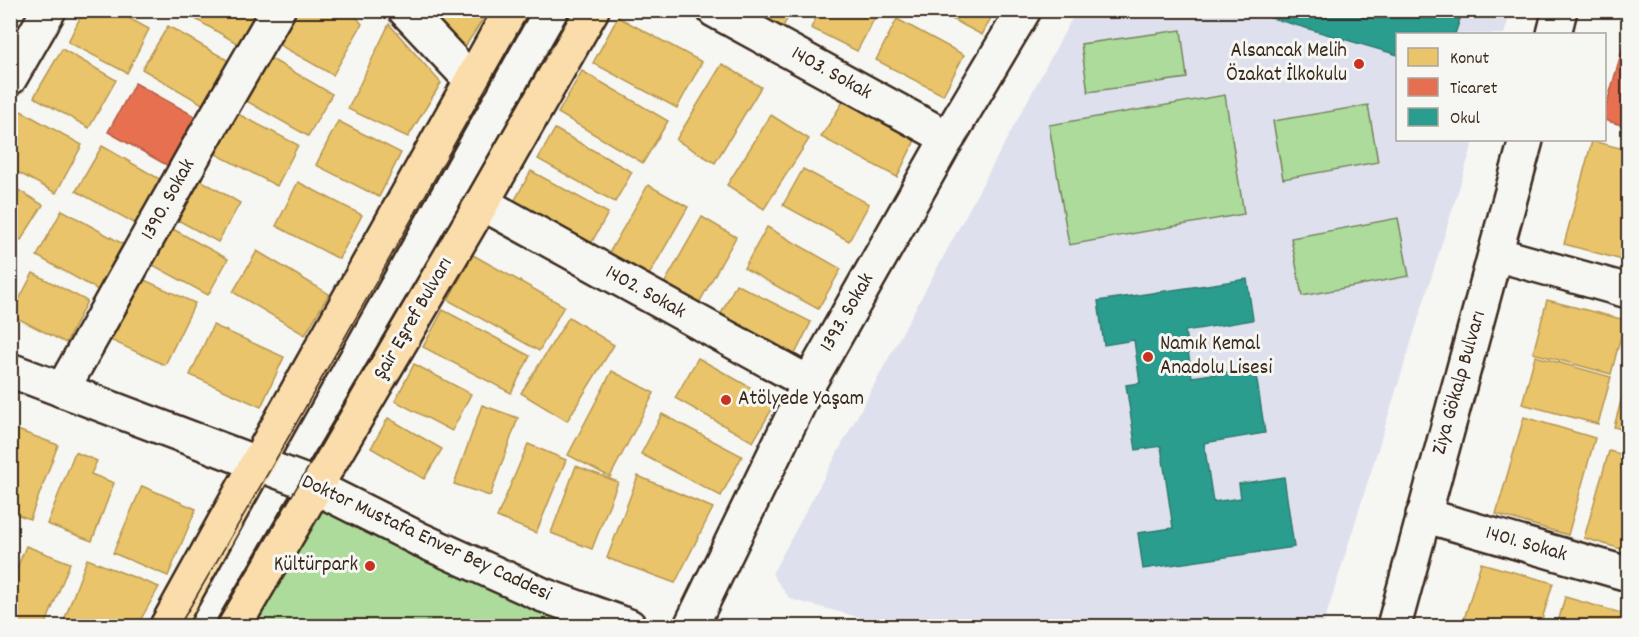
<svg xmlns="http://www.w3.org/2000/svg" width="1639" height="637" font-family="Dekko,sans-serif">
<style>
.built{fill:#dee1ed}
.green{fill:#acdb9b;stroke:#74825c;stroke-width:1.5}
.homes{fill:#e9c46a;stroke:#b59653;stroke-width:1.5}
.shops{fill:#e76f51;stroke:#b35a42;stroke-width:1.5}
.schools{fill:#2a9d8f;stroke:#2f7a6d;stroke-width:1.5}
.lines{fill:none;stroke-linecap:round;stroke-linejoin:round}
.minor-casing{stroke:#3b2a1e;stroke-width:38}
.tertiary-casing{stroke:#3b2a1e;stroke-width:38}
.primary-casing{stroke:#3b2a1e;stroke-width:38}
.minor{stroke:#f6f6f2;stroke-width:33}
.tertiary{stroke:#f6f6f2;stroke-width:33}
.primary{stroke:#faddab;stroke-width:33}
.tram{stroke:#3b2a1e;stroke-width:1.5}
.poi-dot{fill:#c8321e;stroke:#f6f6f2;stroke-width:2}
.labels{text-anchor:middle;dominant-baseline:central;stroke-width:6;stroke-linejoin:round;paint-order:stroke}
.poi-label{font-size:21px;fill:#3b2a1e;stroke:#f6f6f2;text-anchor:end}
.street-label{font-size:21px;fill:#3b2a1e;stroke:#f6f6f2}
</style>
<rect width="100%" height="100%" fill="#f6f6f2"/>
<filter id="ink" filterUnits="userSpaceOnUse"><feTurbulence type="fractalNoise" baseFrequency=".0167" numOctaves="2"/><feDisplacementMap in="SourceGraphic" scale="12" xChannelSelector="R" yChannelSelector="G"/><feConvolveMatrix kernelMatrix="1 2 1 2 8 2 1 2 1" color-interpolation-filters="sRGB"/></filter>
<g filter="url(#ink)">
<polygon class="built" points="1076,11 1511,11 1504,34 1398,34 1398,140 1474,140 1323,626 892,626 790,599 772,574"/>
<g class="green">
<polygon points="1181,30 1187,78 1088,92 1081,44"/>
<polygon points="1225,95 1244,214 1069,245 1049,125"/>
<polygon points="1368,105 1378,162 1283,179 1273,121"/>
<polygon points="1398,218 1409,276 1302,296 1291,238"/>
<polygon points="316,506 598,626 248,626"/>
</g>
<g class="homes">
<polygon points="84,10 114,10 149,29 127,73 68,42"/>
<polygon points="180,10 259,10 240,45"/>
<polygon points="292,10 351,10 362,24 333,75 274,42"/>
<polygon points="423,10 489,10 459,56"/>
<polygon points="743,10 792,10 778,36"/>
<polygon points="820,10 879,10 857,51 811,28"/>
<polygon points="935,10 995,10 982,35"/>
<polygon points="618,17 702,62 677,108 593,63"/>
<polygon points="897,19 964,55 943,95 876,60"/>
<polygon points="389,24 441,83 408,137 348,109"/>
<polygon points="168,26 229,61 204,105 142,69"/>
<polygon points="62,49 116,80 89,128 34,97"/>
<polygon points="268,57 332,94 308,136 243,99"/>
<polygon points="722,64 761,87 715,163 676,140"/>
<polygon points="582,71 668,121 643,163 558,113"/>
<polygon points="844,100 917,136 897,177 821,137"/>
<polygon points="21,111 82,145 56,193 10,168 10,130"/>
<polygon points="234,112 298,145 277,186 212,152"/>
<polygon points="771,115 809,139 764,209 727,185"/>
<polygon points="338,121 401,153 379,197 316,165"/>
<polygon points="555,129 632,172 615,202 538,159"/>
<polygon points="1592,141 1628,150 1628,250 1626,261 1564,244"/>
<polygon points="102,146 163,181 138,225 76,191"/>
<polygon points="803,169 869,204 849,241 783,205"/>
<polygon points="531,171 608,213 588,249 511,207"/>
<polygon points="197,178 240,203 218,242 174,218"/>
<polygon points="298,182 362,215 339,259 276,226"/>
<polygon points="10,185 43,205 21,240 10,234"/>
<polygon points="648,185 688,207 645,282 605,260"/>
<polygon points="62,210 123,244 98,290 37,256"/>
<polygon points="702,217 736,237 695,310 660,291"/>
<polygon points="767,227 841,269 818,309 744,268"/>
<polygon points="171,228 228,259 208,295 151,264"/>
<polygon points="257,251 329,294 305,335 233,292"/>
<polygon points="473,255 564,306 539,351 448,300"/>
<polygon points="33,273 87,301 66,343 11,315"/>
<polygon points="140,278 195,303 165,365 108,339"/>
<polygon points="736,284 811,322 790,364 715,326"/>
<polygon points="1547,300 1625,320 1611,374 1533,353"/>
<polygon points="443,310 530,356 511,393 423,347"/>
<polygon points="569,317 614,345 567,421 521,393"/>
<polygon points="213,325 284,357 261,407 190,375"/>
<polygon points="1535,356 1611,377 1598,424 1522,404"/>
<polygon points="698,358 776,402 753,442 675,398"/>
<polygon points="414,364 471,394 452,431 395,401"/>
<polygon points="612,371 654,393 610,477 568,455"/>
<polygon points="1628,375 1628,431 1614,427"/>
<polygon points="482,405 518,418 490,496 454,484"/>
<polygon points="662,414 742,456 721,496 641,454"/>
<polygon points="1524,417 1595,438 1568,535 1496,514"/>
<polygon points="388,418 442,449 424,479 371,448"/>
<polygon points="12,428 58,445 30,519 10,512 10,433"/>
<polygon points="528,444 566,460 536,533 497,517"/>
<polygon points="1609,451 1628,456 1628,551 1584,538"/>
<polygon points="75,452 97,461 91,474 114,483 92,541 47,524"/>
<polygon points="576,466 618,482 592,549 551,533"/>
<polygon points="638,476 713,508 675,583 607,558"/>
<polygon points="142,486 196,509 168,576 113,553"/>
<polygon points="26,546 70,563 45,626 10,626 10,586"/>
<polygon points="87,559 159,587 137,626 62,626"/>
<polygon points="1481,563 1553,583 1540,626 1462,626"/>
<polygon points="1565,597 1628,615 1628,626 1557,626"/>
</g>
<g class="shops">
<polygon points="1628,30 1628,127 1604,120 1604,113"/>
<polygon points="135,83 198,118 170,167 108,132"/>
</g>
<g class="schools">
<polygon points="1251,10 1442,10 1461,16 1455,34 1398,34 1398,55 1251,12"/>
<polygon points="1247,279 1253,320 1185,331 1192,377 1255,368 1265,433 1204,443 1213,502 1241,498 1239,484 1284,477 1294,547 1143,569 1138,533 1173,528 1161,446 1136,450 1126,385 1140,383 1134,340 1104,345 1098,301"/>
</g>
<g class="lines">
<g class="minor-casing">
<g id="minor">
<polyline points="405,10 472,81"/>
<polyline points="714,10 948,138"/>
<polyline points="1554,34 1560,10"/>
<polyline points="10,78 49,10"/>
<polyline points="482,203 809,383"/>
<polyline points="1496,254 1628,291"/>
<polyline points="62,390 198,148 278,10"/>
<polyline points="1423,515 1628,574"/>
<polyline points="691,626 809,383 943,146 1024,10"/>
<polyline points="1394,626 1526,140"/>
</g>
</g>
<g class="tertiary-casing">
<polyline id="tertiary" points="10,370 301,480 419,539 543,595 629,626"/>
</g>
<g class="primary-casing">
<g id="primary">
<polyline points="167,626 269,442 511,10"/>
<polyline points="234,626 482,203 592,10"/>
</g>
</g>
<use href="#minor" class="minor"/>
<use href="#tertiary" class="tertiary"/>
<use href="#primary" class="primary"/>
<g class="tram">
<polyline points="179,626 271,468 530,10"/>
<polyline points="215,626 301,480 573,10"/>
</g>
</g>
</g>
<g class="poi-dot">
<circle cx="1359" cy="64" r="6"/>
<circle cx="1148" cy="357" r="6"/>
<circle cx="726" cy="400" r="6"/>
<circle cx="370" cy="566" r="6"/>
</g>
<g class="labels">
<g class="poi-label">
<text x="1347" y="52">Alsancak Melih<tspan x="1347" dy="24">Özakat İlkokulu</tspan></text>
<text x="1160" y="345" text-anchor="start">Namık Kemal<tspan x="1160" dy="24">Anadolu Lisesi</tspan></text>
<text x="738" y="400" text-anchor="start">Atölyede Yaşam</text>
<text x="358" y="566">Kültürpark</text>
</g>
<g class="street-label">
<text transform="translate(831 74) rotate(29)">1403. Sokak</text>
<text transform="translate(169 200) rotate(-61)">1390. Sokak</text>
<text transform="translate(645 293) rotate(29)">1402. Sokak</text>
<text transform="translate(848 313) rotate(-60)">1393. Sokak</text>
<text transform="translate(414 319) rotate(-60)">Şair Eşref Bulvarı</text>
<text transform="translate(1460 383) rotate(-74)">Ziya Gökalp Bulvarı</text>
<text transform="translate(426 539) rotate(25)">Doktor Mustafa Enver Bey Caddesi</text>
<text transform="translate(1526 545) rotate(16)">1401. Sokak</text>
</g>
</g>
<rect width="1639" height="637" fill="none" stroke="#f6f6f2" stroke-width="36"/>
<rect x="18" y="18" width="1603" height="601" fill="none" stroke="#3b2a1e" stroke-width="2" filter="url(#ink)"/>
<rect x="1396" y="33" width="210" height="108" fill="#f6f6f2" stroke="#aba49d" stroke-width="1.5"/>
<rect x="1408" y="48" width="30" height="18" fill="#e9c46a" stroke="#aba49d" stroke-width="1.5"/>
<text x="1450" y="63" font-size="18" fill="#3b2a1e">Konut</text>
<rect x="1408" y="78" width="30" height="18" fill="#e76f51" stroke="#aba49d" stroke-width="1.5"/>
<text x="1450" y="93" font-size="18" fill="#3b2a1e">Ticaret</text>
<rect x="1408" y="108" width="30" height="18" fill="#2a9d8f" stroke="#aba49d" stroke-width="1.5"/>
<text x="1450" y="123" font-size="18" fill="#3b2a1e">Okul</text>
</svg>
